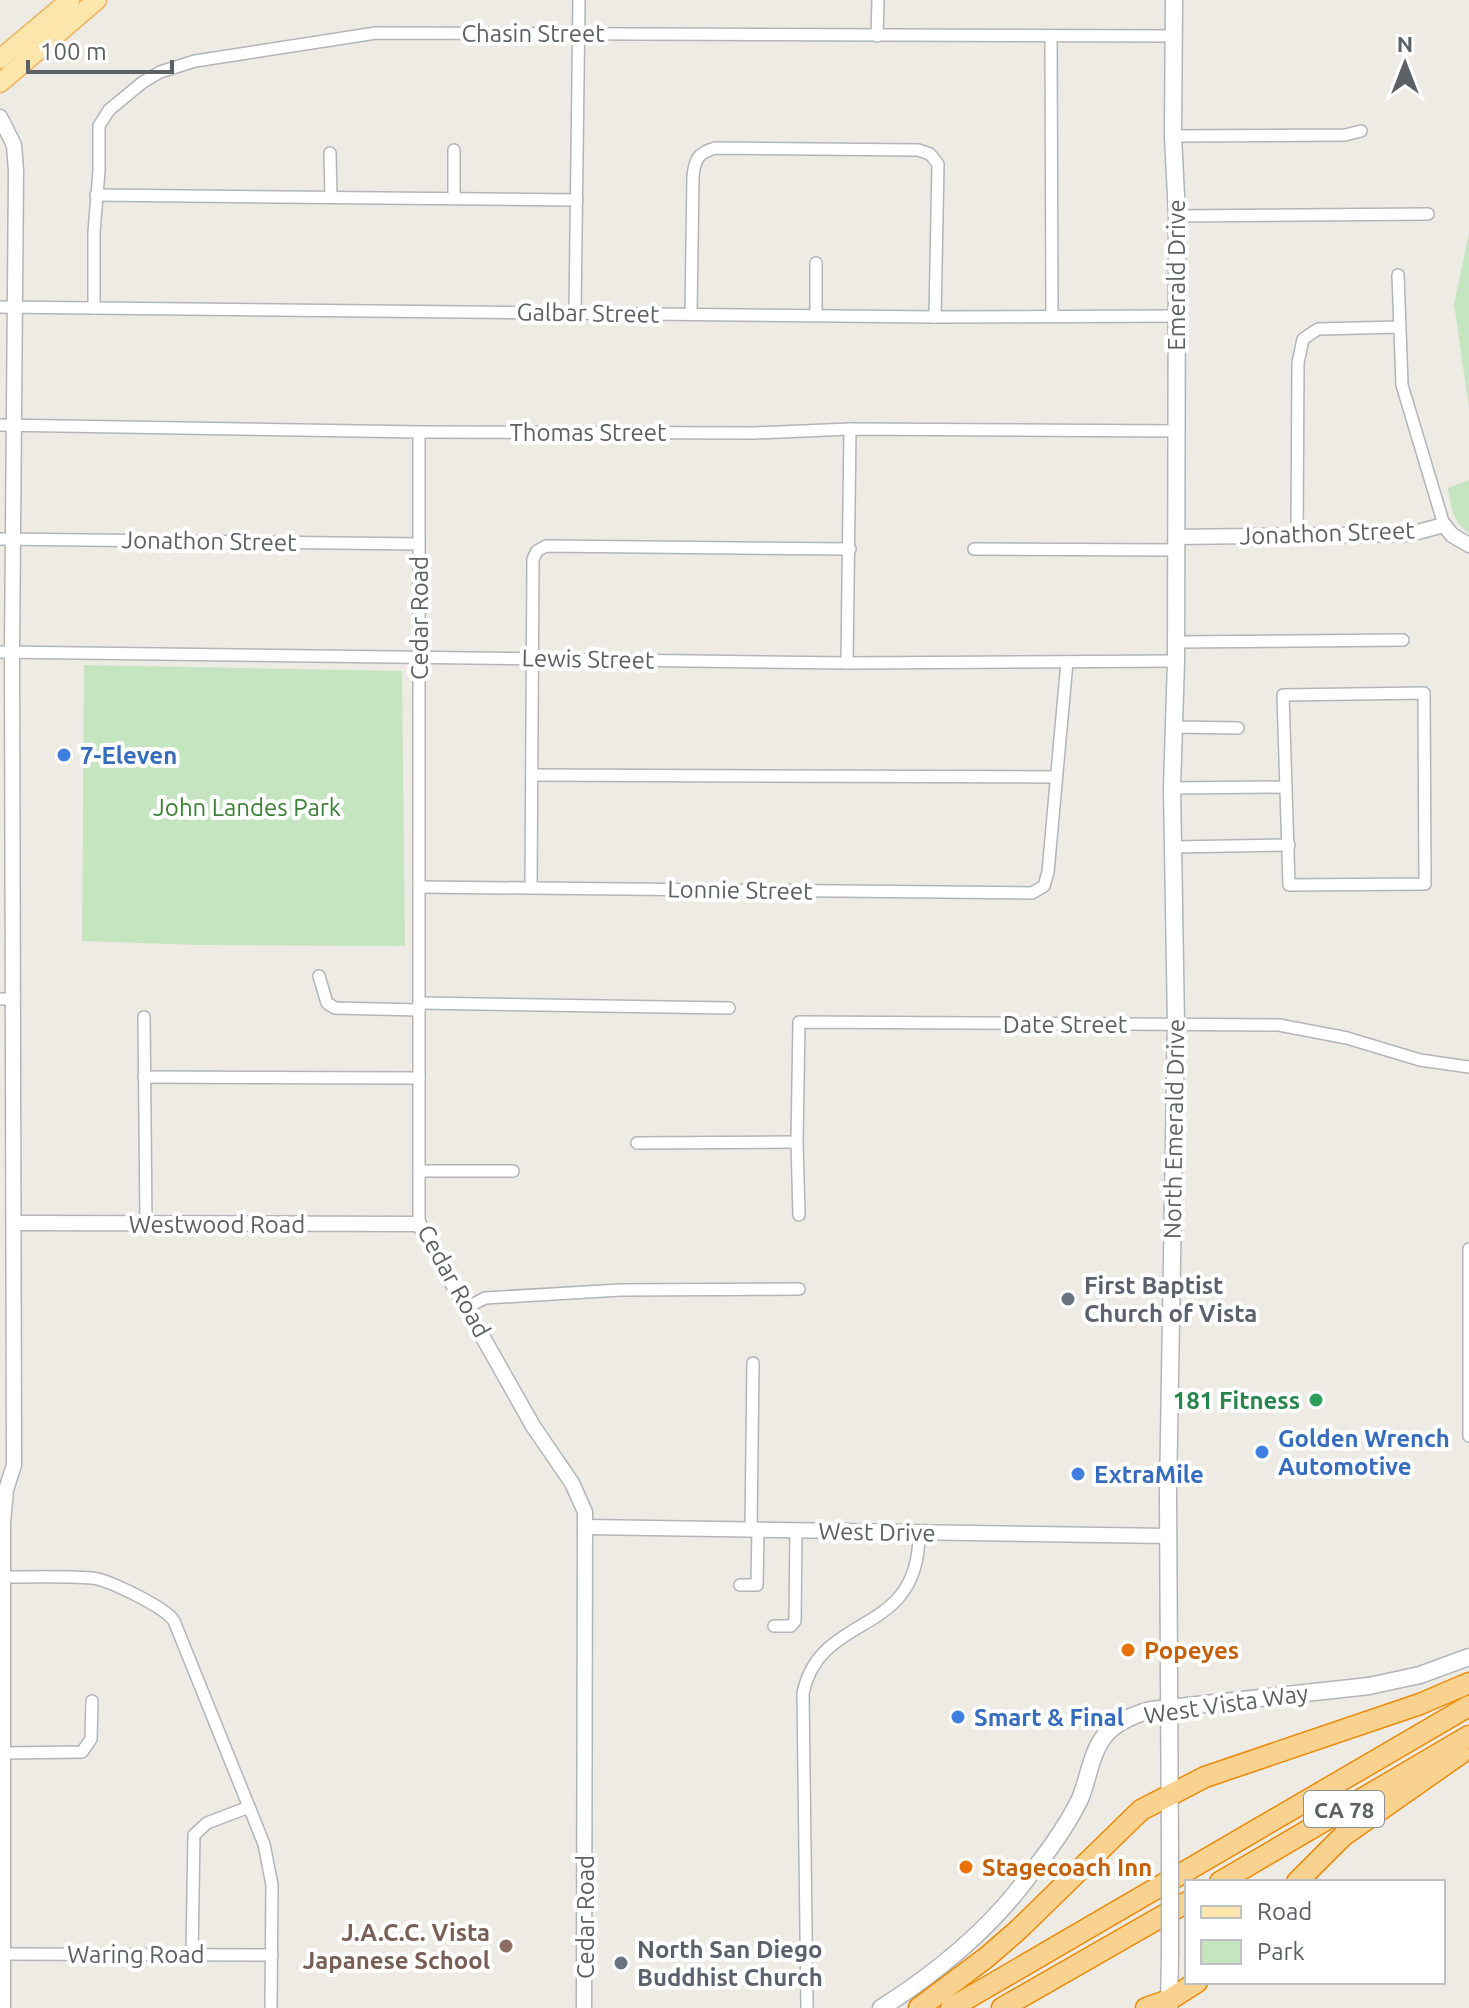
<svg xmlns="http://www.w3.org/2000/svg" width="1469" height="2008" font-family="Ubuntu,sans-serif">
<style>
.green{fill:#c5e5c1}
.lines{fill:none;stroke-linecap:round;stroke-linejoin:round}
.minor-casing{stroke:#b1b5b9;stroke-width:14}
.tertiary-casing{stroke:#b1b5b9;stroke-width:17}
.secondary-casing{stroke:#b1b5b9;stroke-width:19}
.primary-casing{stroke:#edb45e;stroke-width:21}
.motorway-casing{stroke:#ec8906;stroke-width:23}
.minor{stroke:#fff;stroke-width:11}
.tertiary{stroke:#fff;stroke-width:14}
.secondary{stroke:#fff;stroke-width:16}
.primary{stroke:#fde6ab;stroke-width:18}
.motorway{stroke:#fad28f;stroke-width:20}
.secondary-bridge-casing{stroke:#b1b5b9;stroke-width:19;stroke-linecap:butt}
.secondary-bridge{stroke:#fff;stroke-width:16}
.shop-dot{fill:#3f7fe0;stroke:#fff;stroke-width:3}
.worship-dot{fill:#6b7280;stroke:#fff;stroke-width:3}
.leisure-dot{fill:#2e9e5b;stroke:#fff;stroke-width:3}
.food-dot{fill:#e8710a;stroke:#fff;stroke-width:3}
.education-dot{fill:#8d6e63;stroke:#fff;stroke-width:3}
.labels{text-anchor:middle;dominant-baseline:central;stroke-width:8;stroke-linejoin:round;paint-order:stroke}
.shield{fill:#fff;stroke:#8d9092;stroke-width:2}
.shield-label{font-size:22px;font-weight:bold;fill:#5c6164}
.street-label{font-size:24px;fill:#5c6164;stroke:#fff}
.shop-label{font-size:24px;font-weight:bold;fill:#366cbe;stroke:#fff;text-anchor:start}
.park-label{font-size:24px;fill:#3c8136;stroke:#fff}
.worship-label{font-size:24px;font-weight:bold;fill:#5b616d;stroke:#fff;text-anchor:start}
.leisure-label{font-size:24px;font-weight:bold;fill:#27864d;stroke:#fff;text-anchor:end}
.food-label{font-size:24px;font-weight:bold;fill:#c56008;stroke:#fff;text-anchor:start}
.education-label{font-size:24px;font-weight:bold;fill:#785e54;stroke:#fff;text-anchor:end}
</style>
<rect width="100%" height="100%" fill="#eeebe4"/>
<g class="green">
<polygon points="1469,233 1469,408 1454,304"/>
<path d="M 1469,480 L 1469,533 C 1452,523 1451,505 1448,488 Z"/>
<polygon points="84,665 402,671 405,946 198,945 82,941"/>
</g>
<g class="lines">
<g class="minor-casing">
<g id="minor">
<polyline points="877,36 878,0"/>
<polyline points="1051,36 1052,316"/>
<polyline points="1173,136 1345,135 1361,131"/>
<polyline points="454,150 454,198"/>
<polyline points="330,153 331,197"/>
<polyline points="96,195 577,200"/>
<polyline points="1177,216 1428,214"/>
<polyline points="816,263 816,315"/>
<polyline points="1398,275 1402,385 1444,525"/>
<polyline points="0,307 935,317 1176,316"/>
<polyline points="94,308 94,232 99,171 99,126 109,110 143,82 160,72 195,61 376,33 1174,36"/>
<polyline points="575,312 579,0"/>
<path d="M 691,314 L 693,176 C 695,159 698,153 715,148 L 918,150 L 930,154 L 938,164 L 935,317"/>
<polyline points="0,425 419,432 754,433 850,429 1176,431"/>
<polyline points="419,432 419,1224"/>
<polyline points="1297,536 1298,363 1303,339 1318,329 1399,327"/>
<polyline points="0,539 419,544"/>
<polyline points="974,549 1176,550"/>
<polyline points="1176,642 1403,640"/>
<polyline points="0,652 847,663 1176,661"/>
<polyline points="847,663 850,429"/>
<polygon points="1424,693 1425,884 1289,885 1283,695"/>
<polyline points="1174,727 1238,728"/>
<polyline points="532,775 1056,777"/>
<polyline points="1172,788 1286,787"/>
<polyline points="1174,847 1289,845"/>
<polyline points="419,887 1032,893 1044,886 1048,872 1067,662"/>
<polyline points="531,888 533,559 537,551 546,546 850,549"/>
<polyline points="319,976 327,1003 335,1008 419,1010"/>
<polyline points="0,999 14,999"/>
<polyline points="419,1003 729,1008"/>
<polyline points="144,1017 146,1224"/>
<polyline points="144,1077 419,1078"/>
<polyline points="637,1143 797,1142"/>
<polyline points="419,1171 513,1171"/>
<polyline points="799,1215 797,1142 799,1022 1279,1025 1347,1038 1420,1060 1469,1067"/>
<polyline points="1469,1249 1469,1436"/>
<polyline points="468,1307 485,1298 620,1290 799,1289"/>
<polyline points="751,1529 753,1363"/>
<path d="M 3,1577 C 32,1577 63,1576 92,1578 C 109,1580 165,1607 174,1621 L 264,1844 L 272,1885 L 271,2008"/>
<polyline points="740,1585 757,1585 758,1530"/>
<polyline points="774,1626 791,1626 795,1621 796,1530"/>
<polyline points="3,1753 82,1752 91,1739 92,1701"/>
<polyline points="3,1954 272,1955"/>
<polyline points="192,1954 194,1835 207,1823 249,1807"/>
<path d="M 807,2008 L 803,1693 C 821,1609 920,1640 919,1532"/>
</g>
</g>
<g class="tertiary-casing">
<g id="tertiary">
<polyline points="0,117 14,145 16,171 12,652 14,1465 6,1490 3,1523 3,2008"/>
<polyline points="1176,537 1410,534 1444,525 1452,535 1469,545"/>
<polyline points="15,1223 419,1224 533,1426 572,1483 585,1512 584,2008"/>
<polyline points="586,1527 1168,1536"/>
</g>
</g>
<g class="secondary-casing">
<g id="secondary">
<polyline points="1170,1857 1168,1495 1176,1024 1172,788 1176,661 1177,216 1173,136 1174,0"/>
<path d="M 881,2008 C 935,1974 983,1935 1022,1885 C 1043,1858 1065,1830 1080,1799 C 1089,1778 1091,1749 1108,1732 C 1119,1721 1136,1714 1151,1710 L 1369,1686 L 1420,1675 L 1469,1657"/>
<polyline points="1169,2008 1170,1954"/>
</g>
</g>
<g class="primary-casing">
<g id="primary">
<polyline points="0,59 70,0"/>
<polyline points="0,83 97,0"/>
</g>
</g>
<g class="motorway-casing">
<g id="motorway">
<polyline points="1220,1882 1469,1736"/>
<polyline points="1297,1882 1343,1836 1460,1754"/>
<polyline points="919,2008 987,1957 1018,1930 1141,1810 1205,1777 1420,1704 1469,1683"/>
<polyline points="951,2008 1469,1706"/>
<polyline points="1002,2008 1187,1902"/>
<polyline points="1146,2008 1169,2000 1197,1982"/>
</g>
</g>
<use href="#minor" class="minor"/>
<use href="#tertiary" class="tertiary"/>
<use href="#secondary" class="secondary"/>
<use href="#primary" class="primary"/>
<use href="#motorway" class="motorway"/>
<g class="secondary-bridge-casing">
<polyline id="secondary-bridge" points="1170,1857 1170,1954"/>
</g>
<use href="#secondary-bridge" class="secondary-bridge"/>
</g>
<g class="shop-dot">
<circle cx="64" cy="755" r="8"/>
<circle cx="1262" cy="1452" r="8"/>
<circle cx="1078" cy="1474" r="8"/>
<circle cx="958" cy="1717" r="8"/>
</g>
<g class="worship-dot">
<circle cx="1068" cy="1299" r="8"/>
<circle cx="621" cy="1963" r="8"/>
</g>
<circle class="leisure-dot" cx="1316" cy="1400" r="8"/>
<g class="food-dot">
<circle cx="1128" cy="1650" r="8"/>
<circle cx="966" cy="1867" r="8"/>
</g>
<circle class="education-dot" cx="506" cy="1946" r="8"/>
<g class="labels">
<rect class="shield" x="1304" y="1791" width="80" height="36" rx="6"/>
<g class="shield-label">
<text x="1344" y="1809">CA 78</text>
</g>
<g class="street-label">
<text x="533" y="33">Chasin Street</text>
<text transform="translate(1176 275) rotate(-90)">Emerald Drive</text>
<text transform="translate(588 313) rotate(1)">Galbar Street</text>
<text x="588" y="432">Thomas Street</text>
<text transform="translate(1327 533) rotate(-2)">Jonathon Street</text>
<text transform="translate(209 541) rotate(1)">Jonathon Street</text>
<text transform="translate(419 618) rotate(-90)">Cedar Road</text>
<text transform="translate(588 659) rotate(1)">Lewis Street</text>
<text transform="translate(740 890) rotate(1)">Lonnie Street</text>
<text x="1065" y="1024">Date Street</text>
<text transform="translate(1174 1129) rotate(-89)">North Emerald Drive</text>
<text x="217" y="1224">Westwood Road</text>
<text transform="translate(454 1281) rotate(61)">Cedar Road</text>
<text transform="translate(877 1532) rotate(1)">West Drive</text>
<text transform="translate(1226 1704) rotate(-8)">West Vista Way</text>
<text transform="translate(585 1917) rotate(-90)">Cedar Road</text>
<text x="136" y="1954">Waring Road</text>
</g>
<g class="shop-label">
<text x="80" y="755">7-Eleven</text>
<text x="1278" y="1438">Golden Wrench<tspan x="1278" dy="28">Automotive</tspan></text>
<text x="1094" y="1474">ExtraMile</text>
<text x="974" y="1717">Smart &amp; Final</text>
</g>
<g class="park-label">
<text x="247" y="807">John Landes Park</text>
</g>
<g class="worship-label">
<text x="1084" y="1285">First Baptist<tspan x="1084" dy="28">Church of Vista</tspan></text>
<text x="637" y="1949">North San Diego<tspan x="637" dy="28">Buddhist Church</tspan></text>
</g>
<g class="leisure-label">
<text x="1300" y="1400">181 Fitness</text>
</g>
<g class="food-label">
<text x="1144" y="1650">Popeyes</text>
<text x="982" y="1867">Stagecoach Inn</text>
</g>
<g class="education-label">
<text x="490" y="1932">J.A.C.C. Vista<tspan x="490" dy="28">Japanese School</tspan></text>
</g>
</g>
<rect x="1185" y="1880" width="260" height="104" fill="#ffffff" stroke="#bec0c1" stroke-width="2"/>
<rect x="1201" y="1906" width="40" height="12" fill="#fde6ab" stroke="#bec0c1" stroke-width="2"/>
<text x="1257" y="1920" font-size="24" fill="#5c6164">Road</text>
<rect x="1201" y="1940" width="40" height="24" fill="#c5e5c1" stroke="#bec0c1" stroke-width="2"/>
<text x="1257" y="1960" font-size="24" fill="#5c6164">Park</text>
<g transform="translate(1405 64)" stroke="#ffffff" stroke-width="6" paint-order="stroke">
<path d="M0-6L14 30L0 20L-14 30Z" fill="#5c6164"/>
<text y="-12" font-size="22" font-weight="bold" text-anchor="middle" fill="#5c6164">N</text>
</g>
<path d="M28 60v12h144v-12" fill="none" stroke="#5c6164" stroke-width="4"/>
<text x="40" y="60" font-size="24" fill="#5c6164" stroke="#ffffff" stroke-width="6" paint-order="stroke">100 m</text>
</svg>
